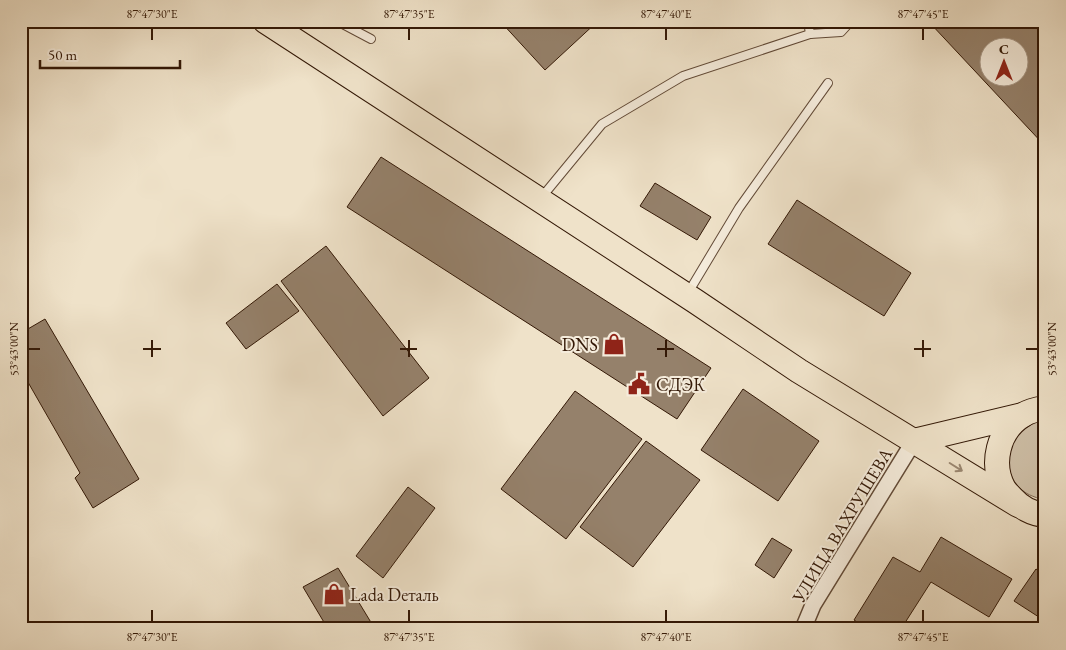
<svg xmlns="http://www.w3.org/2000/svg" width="1066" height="650" font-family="'EB Garamond',serif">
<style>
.green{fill:#cfc0a8;stroke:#816c57}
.building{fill:#95816b;stroke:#331806;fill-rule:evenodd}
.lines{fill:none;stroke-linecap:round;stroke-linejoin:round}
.service-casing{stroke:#624a37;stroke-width:10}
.minor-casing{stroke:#624a37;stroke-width:18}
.primary-casing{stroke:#331806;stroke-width:26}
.service{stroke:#f5ecdc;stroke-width:8}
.minor{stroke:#f5ecdc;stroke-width:15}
.primary{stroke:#efe2c9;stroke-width:24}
.oneway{stroke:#9a8771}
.ticks{fill:none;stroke:#331806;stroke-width:2}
.labels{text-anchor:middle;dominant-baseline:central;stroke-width:4;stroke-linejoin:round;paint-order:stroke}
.poi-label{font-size:18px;fill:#331806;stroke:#f5ecdc;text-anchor:start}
.street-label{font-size:18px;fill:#331806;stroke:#f5ecdc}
.neatline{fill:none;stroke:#331806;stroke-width:2}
.ticks-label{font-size:12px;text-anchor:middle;fill:#331806}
</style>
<rect width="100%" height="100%" fill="#efe2c9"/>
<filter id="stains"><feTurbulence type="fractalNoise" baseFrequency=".004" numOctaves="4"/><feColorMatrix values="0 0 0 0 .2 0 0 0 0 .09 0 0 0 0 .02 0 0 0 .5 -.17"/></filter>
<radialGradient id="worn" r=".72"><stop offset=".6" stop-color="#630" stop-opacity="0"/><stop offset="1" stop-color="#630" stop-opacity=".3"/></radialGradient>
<path class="green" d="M 1045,419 L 1045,500 L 1044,500 C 1034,497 1024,494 1017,485 C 997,461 1014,422 1045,419 Z"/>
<g class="building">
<polygon points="500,21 598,21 545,70"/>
<path d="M 932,21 L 1045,21 L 1045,146 L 930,23 ZM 988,48 L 1018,48 L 1018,78 L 988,78 Z"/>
<polygon points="381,157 711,368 677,419 347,207"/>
<polygon points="655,183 711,217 697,240 640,206"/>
<polygon points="797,200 911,273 884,316 768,244"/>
<polygon points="326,246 429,378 383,416 281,281"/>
<polygon points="277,284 299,311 246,349 226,323"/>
<polygon points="45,319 139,479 93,508 75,478 80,473 21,370 21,333"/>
<polygon points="743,389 819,441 778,501 701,450"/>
<polygon points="575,391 642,439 566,539 501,489"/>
<polygon points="646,441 700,480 633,567 580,527"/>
<polygon points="408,487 435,508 383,578 356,556"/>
<polygon points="941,537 1012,579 989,617 931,582 901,629 868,629 854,620 893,557 920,572"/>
<polygon points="772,538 792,550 774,578 755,565"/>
<polygon points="338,568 375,629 328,629 303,587"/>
<polygon points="1036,569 1045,575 1045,621 1014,601"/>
</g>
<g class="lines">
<g class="service-casing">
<g id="service">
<polyline points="337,21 371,39"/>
<polyline points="808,21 810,34"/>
<polyline points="541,198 602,124 683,76 810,34 841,32 851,21"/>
<polyline points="688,293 739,208 828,83"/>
</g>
</g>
<g class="minor-casing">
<polyline id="minor" points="803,629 813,605 914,441"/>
</g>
<g class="primary-casing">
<g id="primary">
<polyline points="265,21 695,301 799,371 1018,505"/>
<path d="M 1045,408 C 1038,409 1029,411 1023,415 C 998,430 990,464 1004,489 C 1006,492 1009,495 1012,498 C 1020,507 1032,514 1045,515"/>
<polyline points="914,441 1023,415"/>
</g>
</g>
<use href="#service" class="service"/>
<use href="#minor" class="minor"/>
<use href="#primary" class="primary"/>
</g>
<defs><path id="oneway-shaft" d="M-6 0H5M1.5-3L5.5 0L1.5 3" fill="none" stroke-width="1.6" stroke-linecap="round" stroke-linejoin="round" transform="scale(1.25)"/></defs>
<use class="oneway" href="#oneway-shaft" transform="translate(956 467) rotate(32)"/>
<path class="ticks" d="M 152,28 L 152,40M 409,28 L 409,40M 666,28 L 666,40M 923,28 L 923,40M 152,340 L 152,357M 409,340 L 409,357M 666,340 L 666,357M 923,340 L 923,357M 28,349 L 40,349M 143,349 L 161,349M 400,349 L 417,349M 657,349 L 674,349M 914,349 L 931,349M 1026,349 L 1038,349M 152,610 L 152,622M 409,610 L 409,622M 666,610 L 666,622M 923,610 L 923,622"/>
<defs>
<g id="shop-bare" transform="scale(1.725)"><path d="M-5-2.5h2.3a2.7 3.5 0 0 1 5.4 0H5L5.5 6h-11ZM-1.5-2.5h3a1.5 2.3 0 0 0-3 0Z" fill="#8f2418" stroke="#f5ecdc" stroke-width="2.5" paint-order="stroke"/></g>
<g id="civic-bare" transform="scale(1.725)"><path d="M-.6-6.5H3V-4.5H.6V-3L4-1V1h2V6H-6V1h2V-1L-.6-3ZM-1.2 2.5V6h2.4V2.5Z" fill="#8f2418" stroke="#f5ecdc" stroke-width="2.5" paint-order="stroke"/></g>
</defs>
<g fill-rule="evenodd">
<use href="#shop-bare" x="614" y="344"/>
<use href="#civic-bare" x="639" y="384"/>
<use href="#shop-bare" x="334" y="594"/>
</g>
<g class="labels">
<g class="poi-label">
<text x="598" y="344" text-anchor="end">DNS</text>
<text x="656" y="384">СДЭК</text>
<text x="350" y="594">Lada Dеталь</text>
</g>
<g class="street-label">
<text transform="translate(842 525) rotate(-59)">УЛИЦА ВАХРУШЕВА</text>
</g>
</g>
<rect width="1066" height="650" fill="none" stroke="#efe2c9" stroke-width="55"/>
<g transform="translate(1004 62)"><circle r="24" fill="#f5ecdc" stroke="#a79786"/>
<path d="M0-4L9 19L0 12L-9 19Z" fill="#8f2418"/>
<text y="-8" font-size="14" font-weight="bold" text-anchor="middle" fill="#331806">С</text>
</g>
<path d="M40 60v8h140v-8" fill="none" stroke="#331806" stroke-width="2.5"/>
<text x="48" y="60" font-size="15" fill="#331806" stroke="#f5ecdc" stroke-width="4" paint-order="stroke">50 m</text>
<rect x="28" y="28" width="1010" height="594" class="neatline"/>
<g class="ticks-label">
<text x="152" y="18">87°47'30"E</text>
<text x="409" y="18">87°47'35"E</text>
<text x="666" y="18">87°47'40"E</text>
<text x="923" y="18">87°47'45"E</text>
<text transform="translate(14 349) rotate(-90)" y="4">53°43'00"N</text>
<text transform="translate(1052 349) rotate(-90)" y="4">53°43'00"N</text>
<text x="152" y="641">87°47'30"E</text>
<text x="409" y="641">87°47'35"E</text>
<text x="666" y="641">87°47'40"E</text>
<text x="923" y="641">87°47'45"E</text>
</g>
<rect width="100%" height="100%" filter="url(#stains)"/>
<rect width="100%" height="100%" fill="url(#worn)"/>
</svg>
